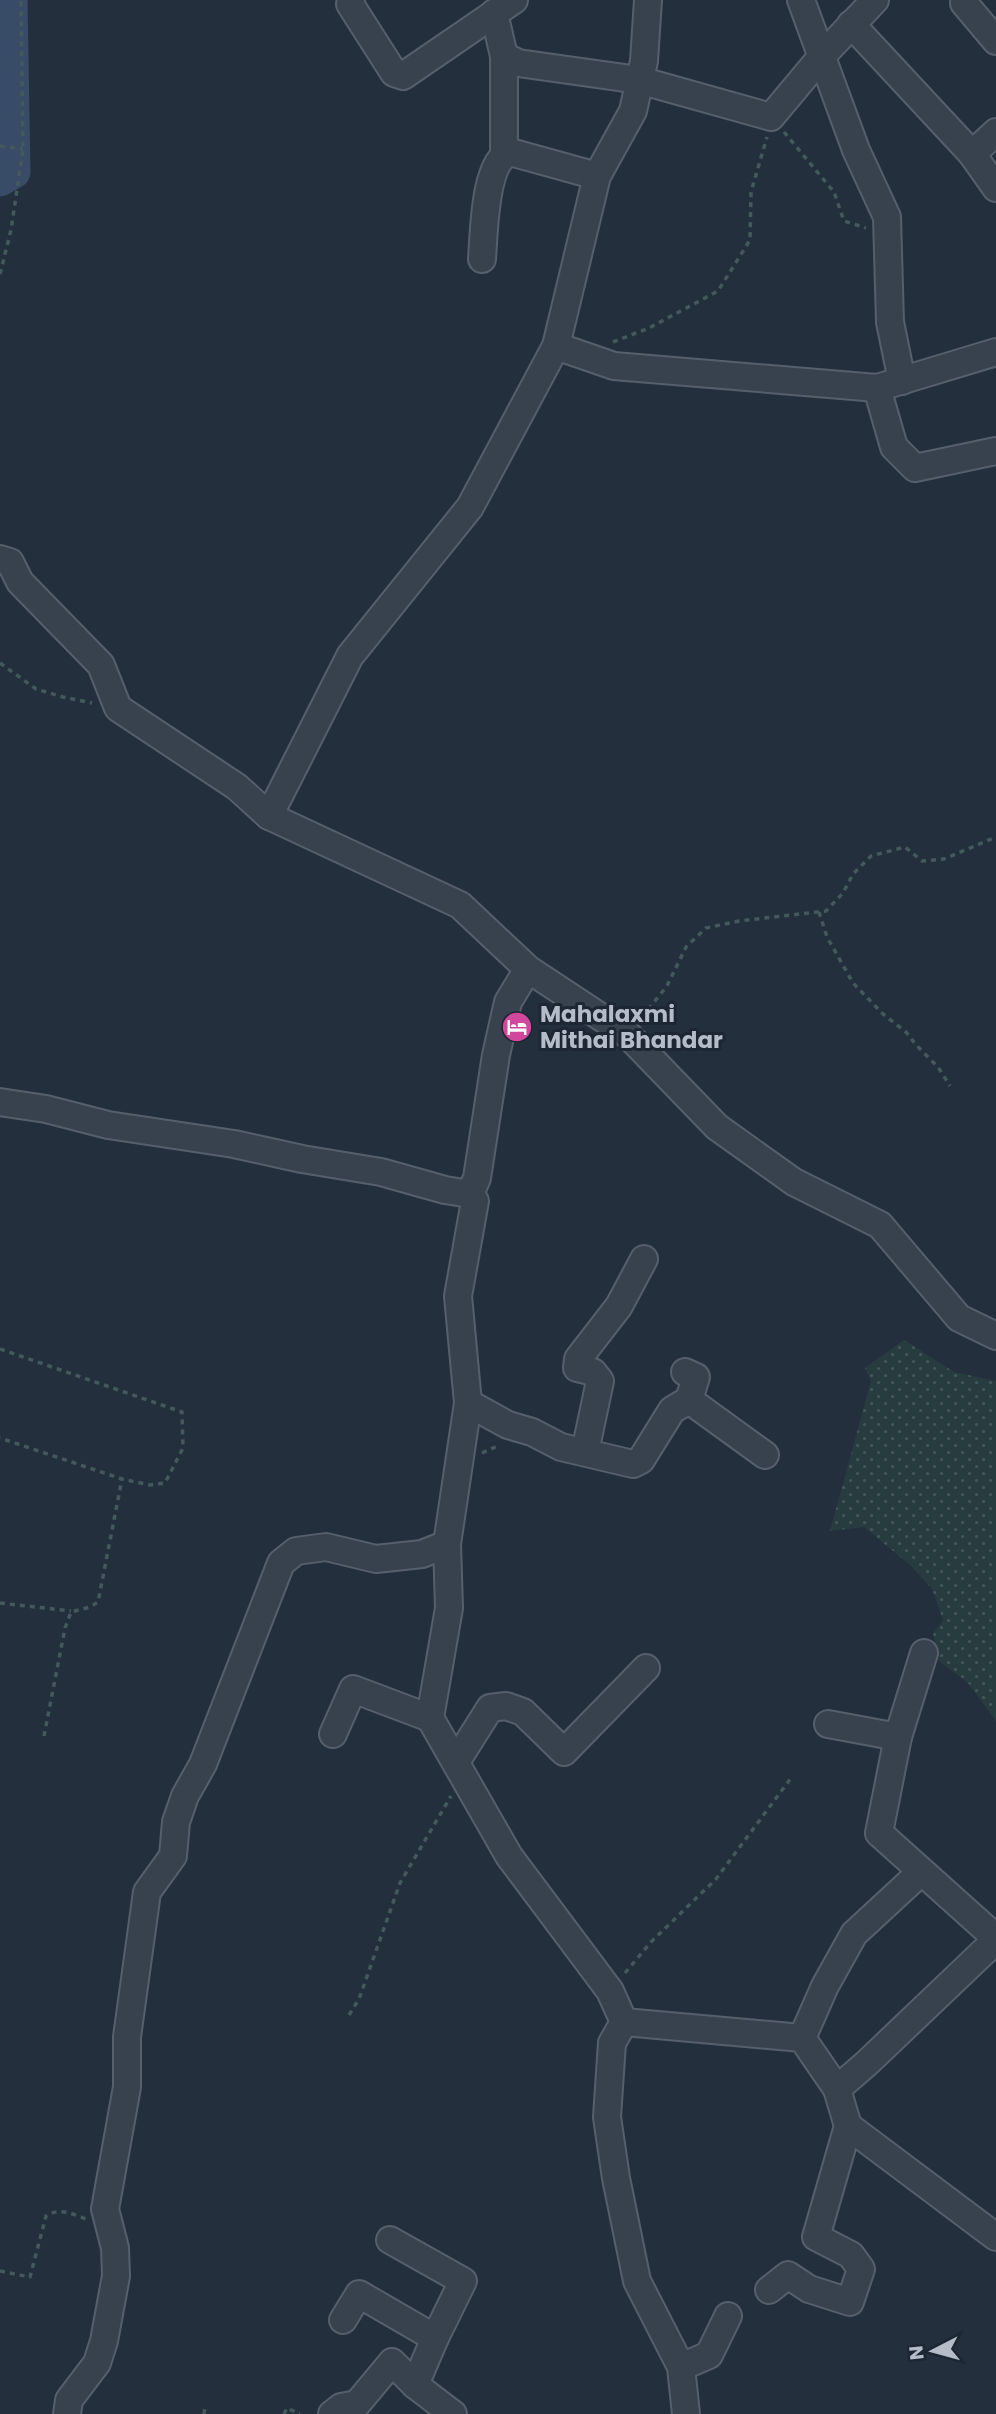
<svg xmlns="http://www.w3.org/2000/svg" width="996" height="2414" font-family="Poppins,sans-serif">
<style>
.grass{fill:url(#grass-dots)}
.lines{fill:none;stroke-linecap:round;stroke-linejoin:round}
.river{stroke:#394c67;stroke-width:33}
.minor-casing{stroke:#565f6c;stroke-width:30}
.path{stroke:#44595c;stroke-width:3.5;stroke-dasharray:5 5;stroke-linecap:butt}
.minor{stroke:#38414e;stroke-width:26}
.labels{text-anchor:middle;dominant-baseline:central;stroke-width:6;stroke-linejoin:round;paint-order:stroke}
.poi-label{font-size:23px;font-weight:bold;fill:#b4bcc9;stroke:#1d2633;text-anchor:start}
</style>
<defs>
<pattern id="grass-dots" width="8" height="8" patternUnits="userSpaceOnUse" patternTransform="scale(1.75)"><rect width="8" height="8" fill="#263c3f"/><path d="M2 2h.1M6 6h.1" fill="none" stroke="#435659" stroke-width="1.8" stroke-linecap="round"/></pattern>
</defs>
<rect width="100%" height="100%" fill="#242f3e"/>
<polygon class="grass" points="904,1340 954,1372 996,1381 996,1721 968,1683 939,1661 933,1634 943,1620 932,1589 910,1565 864,1527 830,1531 871,1381 865,1368"/>
<g class="lines">
<polyline class="river" points="0,180 14,172 11,0"/>
<g class="minor-casing">
<g id="minor">
<polyline points="351,0 350,4 394,73 403,76 514,0"/>
<polyline points="801,0 856,150 887,217 890,322 902,381"/>
<polyline points="964,3 996,41"/>
<polyline points="494,13 504,56 518,63 639,80 771,117 822,56 875,0"/>
<polyline points="851,24 972,154 996,188"/>
<polyline points="504,154 504,56"/>
<polyline points="972,154 996,132"/>
<path d="M 482,259 C 484,234 484,162 510,152 L 597,176"/>
<polyline points="556,346 614,366 877,388 996,352"/>
<polyline points="877,388 894,447 915,468 996,451"/>
<polyline points="0,559 10,562 20,582 101,665 118,708 237,787 269,816 460,905 528,969 628,1035 717,1127 794,1182 880,1225 959,1318 996,1336"/>
<polyline points="269,816 350,656 470,507 556,346 597,176 633,111 644,61 648,0"/>
<polyline points="0,1102 46,1109 108,1125 234,1144 302,1159 381,1172 445,1190 470,1194 477,1178 496,1055 508,1002 528,969"/>
<polyline points="470,1194 475,1201 458,1296 468,1403 447,1544 449,1608 430,1718 509,1856 610,1991 624,2022 802,2038 837,2089 848,2126 996,2237"/>
<polyline points="685,1372 696,1377 689,1400"/>
<polyline points="468,1403 508,1425 532,1432 561,1447 633,1464 641,1460 672,1410 689,1400 765,1455"/>
<polyline points="585,1452 600,1381 593,1372 577,1368 578,1359 619,1306 644,1259"/>
<polyline points="924,1653 898,1737 879,1833 996,1938"/>
<polyline points="828,1724 898,1737"/>
<polyline points="333,1734 353,1689 430,1718"/>
<polyline points="456,1762 490,1708 506,1706 523,1712 564,1752 646,1668"/>
<polyline points="624,2022 612,2043 607,2117 616,2178 637,2281 681,2367 686,2414"/>
<polyline points="802,2038 825,1986 854,1934 921,1872"/>
<polyline points="837,2089 867,2063 996,1940"/>
<polyline points="390,2240 463,2281 435,2338 415,2385 453,2414"/>
<polyline points="769,2290 788,2275 809,2289 850,2302 861,2269 851,2255 816,2237 848,2126"/>
<polyline points="343,2320 359,2294 435,2338"/>
<polyline points="681,2367 709,2355 728,2316"/>
<polyline points="67,2414 69,2400 97,2363 104,2341 116,2276 115,2248 105,2209 127,2087 127,2037 147,1892 173,1856 176,1822 185,1796 203,1764 281,1563 296,1551 326,1547 376,1559 422,1554 447,1544"/>
<polyline points="332,2414 341,2407 357,2404 392,2362 415,2385"/>
</g>
</g>
<g class="path">
<polyline points="784,132 834,192 844,221 866,228"/>
<polyline points="0,146 23,149"/>
<polyline points="0,274 11,230 23,149 21,0"/>
<polyline points="613,342 649,328 718,291 750,240 751,192 767,137"/>
<polyline points="0,663 36,689 63,697 92,703"/>
<polyline points="819,912 827,937 853,983 883,1014 906,1032 917,1046 938,1067 950,1086"/>
<polyline points="642,1017 667,986 686,947 706,928 739,921 826,911 843,893 853,874 871,856 905,847 922,861 944,859 996,837"/>
<polyline points="0,1349 182,1412 183,1448 165,1483 150,1485 122,1479 0,1438"/>
<polyline points="482,1453 500,1445"/>
<polyline points="0,1603 71,1611"/>
<polyline points="44,1736 65,1628 71,1612 90,1607 98,1602 122,1479"/>
<polyline points="625,1973 651,1942 716,1879 791,1778"/>
<polyline points="349,2015 359,1999 400,1883 451,1796"/>
<path d="M 0,2271 L 30,2277 L 46,2216 C 59,2207 73,2214 86,2219"/>
<polyline points="204,2414 205,2406"/>
<polyline points="284,2414 287,2408 300,2414"/>
</g>
<use href="#minor" class="minor"/>
</g>
<defs>
<g id="hotel-disc" transform="scale(1.575)"><circle r="9.5" fill="#d1479c" stroke="#1d2633"/><path d="M-6-4.5h1.5V1H6V5H4.5V3h-9V5H-6ZM-4 0a1.8 1.8 0 1 1 3.6 0ZM.5 0V-2.5h3Q6-2.5 6 0Z" fill="#fff"/></g>
</defs>
<g fill-rule="evenodd">
<use href="#hotel-disc" x="517" y="1027"/>
</g>
<g class="labels">
<g class="poi-label">
<text x="540" y="1014">Mahalaxmi<tspan x="540" dy="26">Mithai Bhandar</tspan></text>
</g>
</g>
<g transform="translate(933 2351) rotate(264)" stroke="#1d2633" stroke-width="5" paint-order="stroke">
<path d="M0-5L12 26L0 18L-12 26Z" fill="#b4bcc9"/>
<text y="-10" font-size="19" font-weight="bold" text-anchor="middle" fill="#b4bcc9">N</text>
</g>
</svg>
